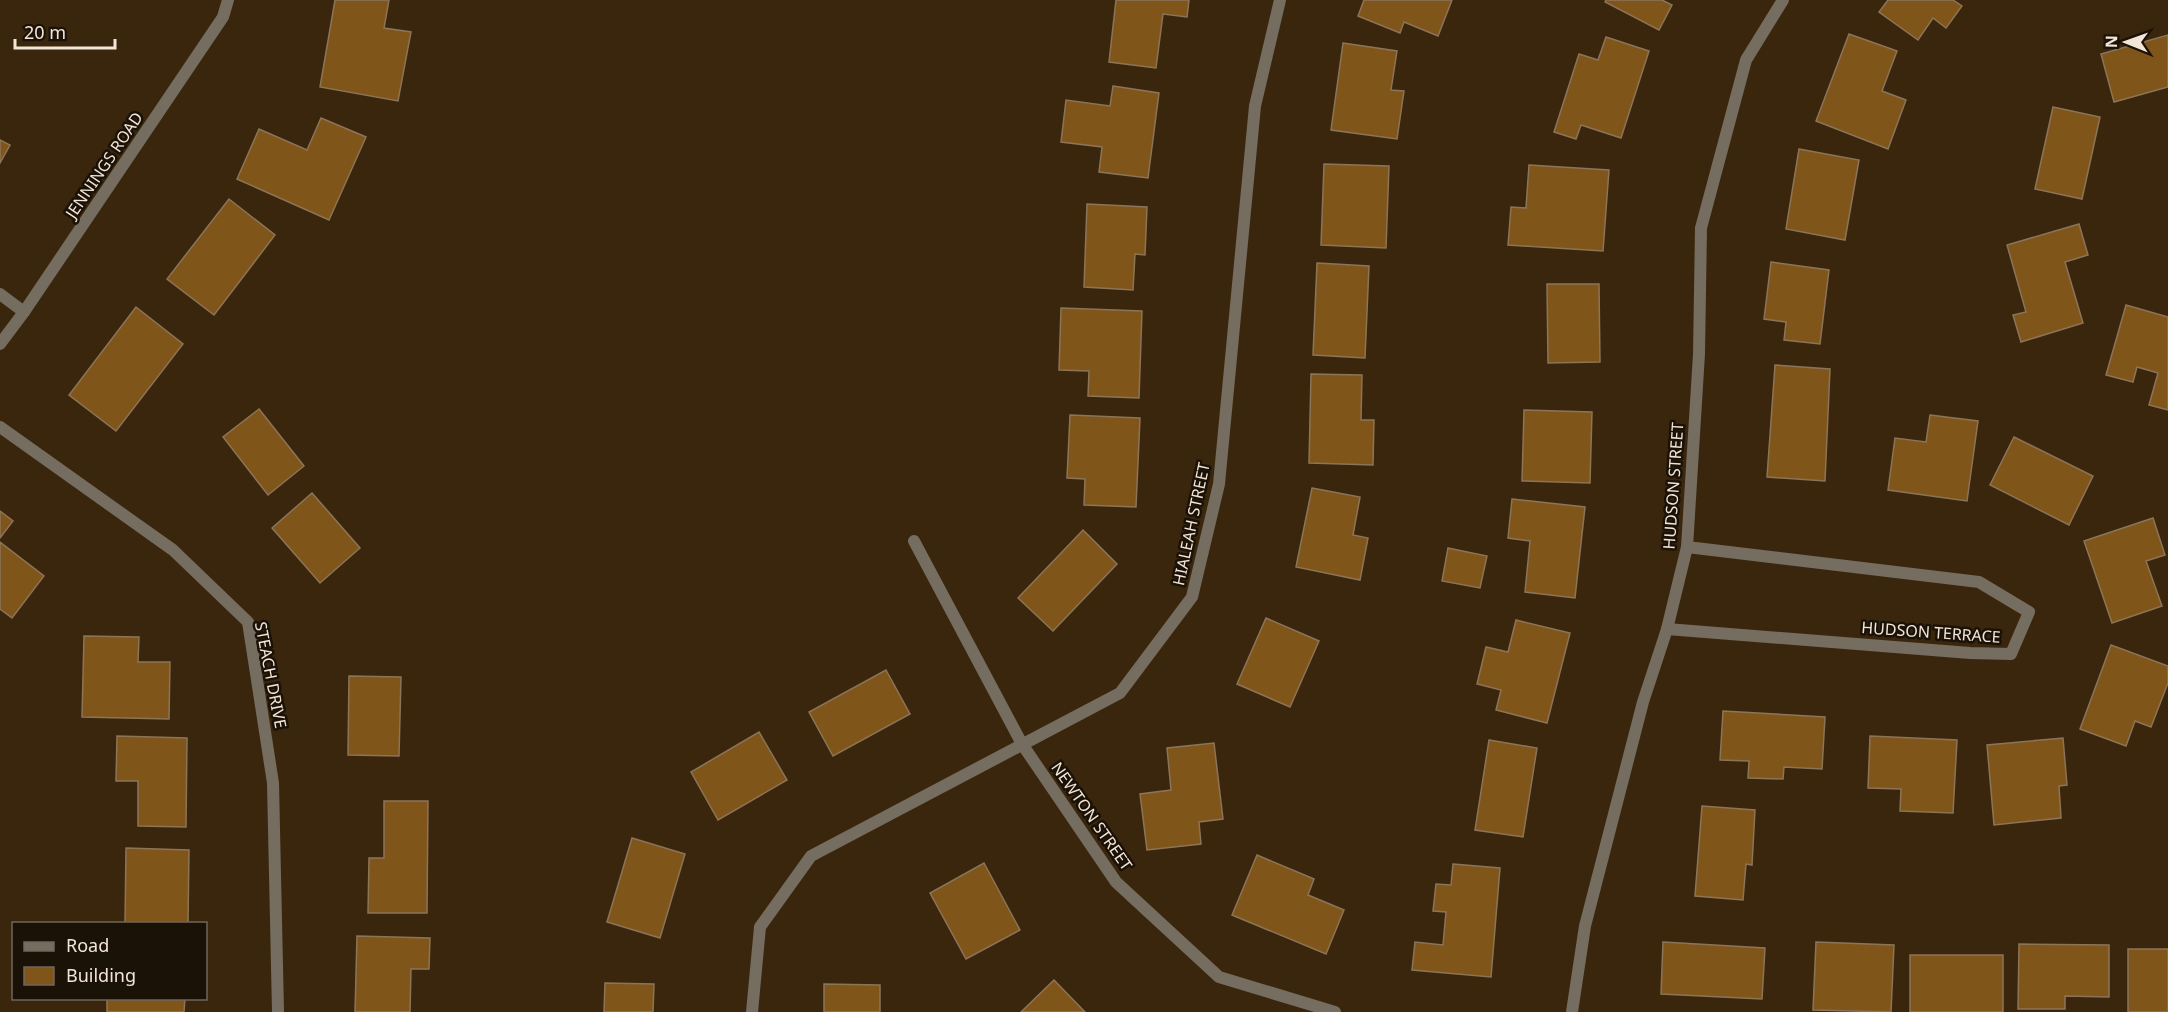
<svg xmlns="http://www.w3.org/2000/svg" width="2168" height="1012" font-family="'Noto Sans',sans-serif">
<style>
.building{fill:#80551a;stroke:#8c7459;stroke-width:1.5}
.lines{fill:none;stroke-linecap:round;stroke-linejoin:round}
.minor{stroke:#756d60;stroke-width:12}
.labels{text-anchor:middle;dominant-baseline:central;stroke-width:5;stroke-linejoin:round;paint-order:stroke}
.street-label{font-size:16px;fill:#f3e5d7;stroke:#1a1107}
</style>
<rect width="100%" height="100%" fill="#3a260c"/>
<g class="building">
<polygon points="335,0 389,0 384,28 411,32 398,101 320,87"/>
<polygon points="1116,0 1189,0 1187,17 1163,14 1156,68 1109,62"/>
<polygon points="1364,0 1452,0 1438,36 1404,22 1400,33 1358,16"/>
<polygon points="1606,0 1662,0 1672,5 1659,30 1605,2"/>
<polygon points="1888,0 1953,0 1962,6 1946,28 1933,18 1918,40 1879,12"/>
<polygon points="1849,34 1897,51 1882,91 1906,100 1888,149 1816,121"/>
<polygon points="2168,35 2168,87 2114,102 2101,54"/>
<polygon points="1606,37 1649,51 1621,138 1581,125 1576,139 1554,132 1579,54 1598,60"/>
<polygon points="1343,43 1397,51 1391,90 1404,91 1397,139 1331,130"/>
<polygon points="1113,86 1159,93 1148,178 1099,172 1102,147 1061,142 1066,100 1110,106"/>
<polygon points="2053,107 2100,117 2082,199 2035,189"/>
<polygon points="321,118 366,137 329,220 237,179 259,129 307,150"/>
<polygon points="0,140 10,145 0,163"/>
<polygon points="1799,149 1859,160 1845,240 1786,229"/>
<polygon points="1324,164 1389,166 1386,248 1321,245"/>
<polygon points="1529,165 1609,170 1603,251 1508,245 1511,207 1526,208"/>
<polygon points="229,199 275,235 214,315 167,279"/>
<polygon points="1087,204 1147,207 1145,255 1135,254 1133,290 1084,287"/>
<polygon points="2079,224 2088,255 2065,262 2083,323 2021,342 2013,315 2026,312 2007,245"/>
<polygon points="1771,262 1829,270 1820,344 1784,340 1786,322 1764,319"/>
<polygon points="1317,263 1369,266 1365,358 1313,355"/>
<polygon points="1547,284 1599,284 1600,362 1548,363"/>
<polygon points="2126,305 2168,317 2168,410 2149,405 2158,373 2137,367 2133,382 2106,375"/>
<polygon points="136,307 183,344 116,431 69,395"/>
<polygon points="1061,308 1142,311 1139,398 1088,396 1089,371 1059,370"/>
<polygon points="1775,365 1830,369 1825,481 1767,477"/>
<polygon points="1311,374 1362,375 1361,420 1374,420 1373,465 1309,463"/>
<polygon points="259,409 304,466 268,495 223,437"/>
<polygon points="1524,410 1592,412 1590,483 1522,481"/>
<polygon points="1070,415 1140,418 1136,507 1084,505 1085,479 1067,478"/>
<polygon points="1930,415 1978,421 1967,501 1888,490 1895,438 1926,442"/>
<polygon points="2014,437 2093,476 2069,525 1990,485"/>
<polygon points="1312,488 1360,497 1353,535 1368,538 1360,580 1296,567"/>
<polygon points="312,493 360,548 320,583 272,528"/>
<polygon points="1512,499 1585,507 1575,598 1525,592 1530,541 1508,538"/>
<polygon points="0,511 13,521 0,538"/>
<polygon points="2153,518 2165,555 2146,561 2162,606 2112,623 2084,541"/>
<polygon points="1083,530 1117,564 1053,631 1018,598"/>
<polygon points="0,542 44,576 12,618 0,609"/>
<polygon points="1448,548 1487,556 1480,588 1442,581"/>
<polygon points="1266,618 1319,641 1290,707 1237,684"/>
<polygon points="1516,620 1570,633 1547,723 1496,710 1501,690 1477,684 1486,647 1508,652"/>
<polygon points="84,636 139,637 138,662 170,662 169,719 82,717"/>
<polygon points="2111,645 2168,666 2168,683 2151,727 2135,721 2126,746 2080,729"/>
<polygon points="886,670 910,714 833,756 809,712"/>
<polygon points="349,676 401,677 399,756 348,755"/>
<polygon points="1723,711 1825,717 1822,769 1784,767 1783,779 1748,778 1749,761 1720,760"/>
<polygon points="759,732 787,780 718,820 691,772"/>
<polygon points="117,736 187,738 186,827 138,826 138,781 116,781"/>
<polygon points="1870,736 1957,740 1953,813 1900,811 1901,789 1868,788"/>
<polygon points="2063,738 2067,785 2059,786 2061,818 1994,825 1987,745"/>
<polygon points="1489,740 1537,748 1523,837 1475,830"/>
<polygon points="1214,743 1223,819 1199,822 1201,844 1147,850 1140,794 1171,790 1167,748"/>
<polygon points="384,801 428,801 427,913 368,913 369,858 384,858"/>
<polygon points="1702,806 1755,810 1752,865 1746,864 1743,900 1695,896"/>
<polygon points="632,838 685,854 660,938 607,922"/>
<polygon points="126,848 189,850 188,924 125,924"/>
<polygon points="1257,855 1314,879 1308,895 1344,910 1326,954 1232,915"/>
<polygon points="984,863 1020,930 966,959 930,893"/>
<polygon points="1453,864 1500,868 1491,977 1412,970 1415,942 1443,945 1446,912 1433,911 1436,884 1451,885"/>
<polygon points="357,936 430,938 429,969 411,969 410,1012 355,1012"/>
<polygon points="1663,942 1765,948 1762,999 1661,994"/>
<polygon points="1816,942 1894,945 1891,1012 1813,1010"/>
<polygon points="2019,944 2109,945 2109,997 2065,996 2065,1009 2018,1009"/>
<rect x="2128" y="949" width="40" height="63"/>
<rect x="1910" y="955" width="93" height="57"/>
<polygon points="1054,980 1085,1012 1021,1012"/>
<polygon points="605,983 654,984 653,1012 604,1012"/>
<polygon points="824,984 880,985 880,1012 824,1012"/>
<polygon points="107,998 185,998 184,1012 107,1012"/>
</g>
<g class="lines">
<g class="minor">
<polyline points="0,294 24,312"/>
<polyline points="0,344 24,312 223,17 228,0"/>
<polyline points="0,427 173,550 248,622 273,783 278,1012"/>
<polyline points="914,541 1022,744 1116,882 1219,977 1335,1012"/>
<polyline points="1667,629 1970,653 2011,654 2029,612 1979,582 1687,547"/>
<polyline points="752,1012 760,927 811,856 1120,693 1192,597 1219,484 1255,106 1280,0"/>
<polyline points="1572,1012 1585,926 1643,702 1667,629 1687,547 1699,354 1701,228 1746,60 1783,0"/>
</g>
</g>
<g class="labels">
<g class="street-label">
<text transform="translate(104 165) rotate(-56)">JENNINGS ROAD</text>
<text transform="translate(1673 486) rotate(-86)">HUDSON STREET</text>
<text transform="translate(1191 524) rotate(-78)">HIALEAH STREET</text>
<text transform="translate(1931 632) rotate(4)">HUDSON TERRACE</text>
<text transform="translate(271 675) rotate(79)">STEACH DRIVE</text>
<text transform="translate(1092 816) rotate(55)">NEWTON STREET</text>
</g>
</g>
<rect x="12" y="922" width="195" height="78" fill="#1a1107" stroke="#71665a" stroke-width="1.5"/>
<rect x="24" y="942" width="30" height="9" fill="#756d60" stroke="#71665a" stroke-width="1.5"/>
<text x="66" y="952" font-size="18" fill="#f3e5d7">Road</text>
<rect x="24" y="967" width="30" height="18" fill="#80551a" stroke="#71665a" stroke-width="1.5"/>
<text x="66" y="982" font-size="18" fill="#f3e5d7">Building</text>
<g transform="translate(2126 42) rotate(271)" stroke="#1a1107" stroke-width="4.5" paint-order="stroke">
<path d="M0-4.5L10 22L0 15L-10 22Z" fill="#f3e5d7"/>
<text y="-9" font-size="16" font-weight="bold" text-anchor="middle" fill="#f3e5d7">N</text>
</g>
<path d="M15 39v9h100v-9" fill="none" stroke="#f3e5d7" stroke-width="3"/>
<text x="24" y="39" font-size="18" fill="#f3e5d7" stroke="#1a1107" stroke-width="4.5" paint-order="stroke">20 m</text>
</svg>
